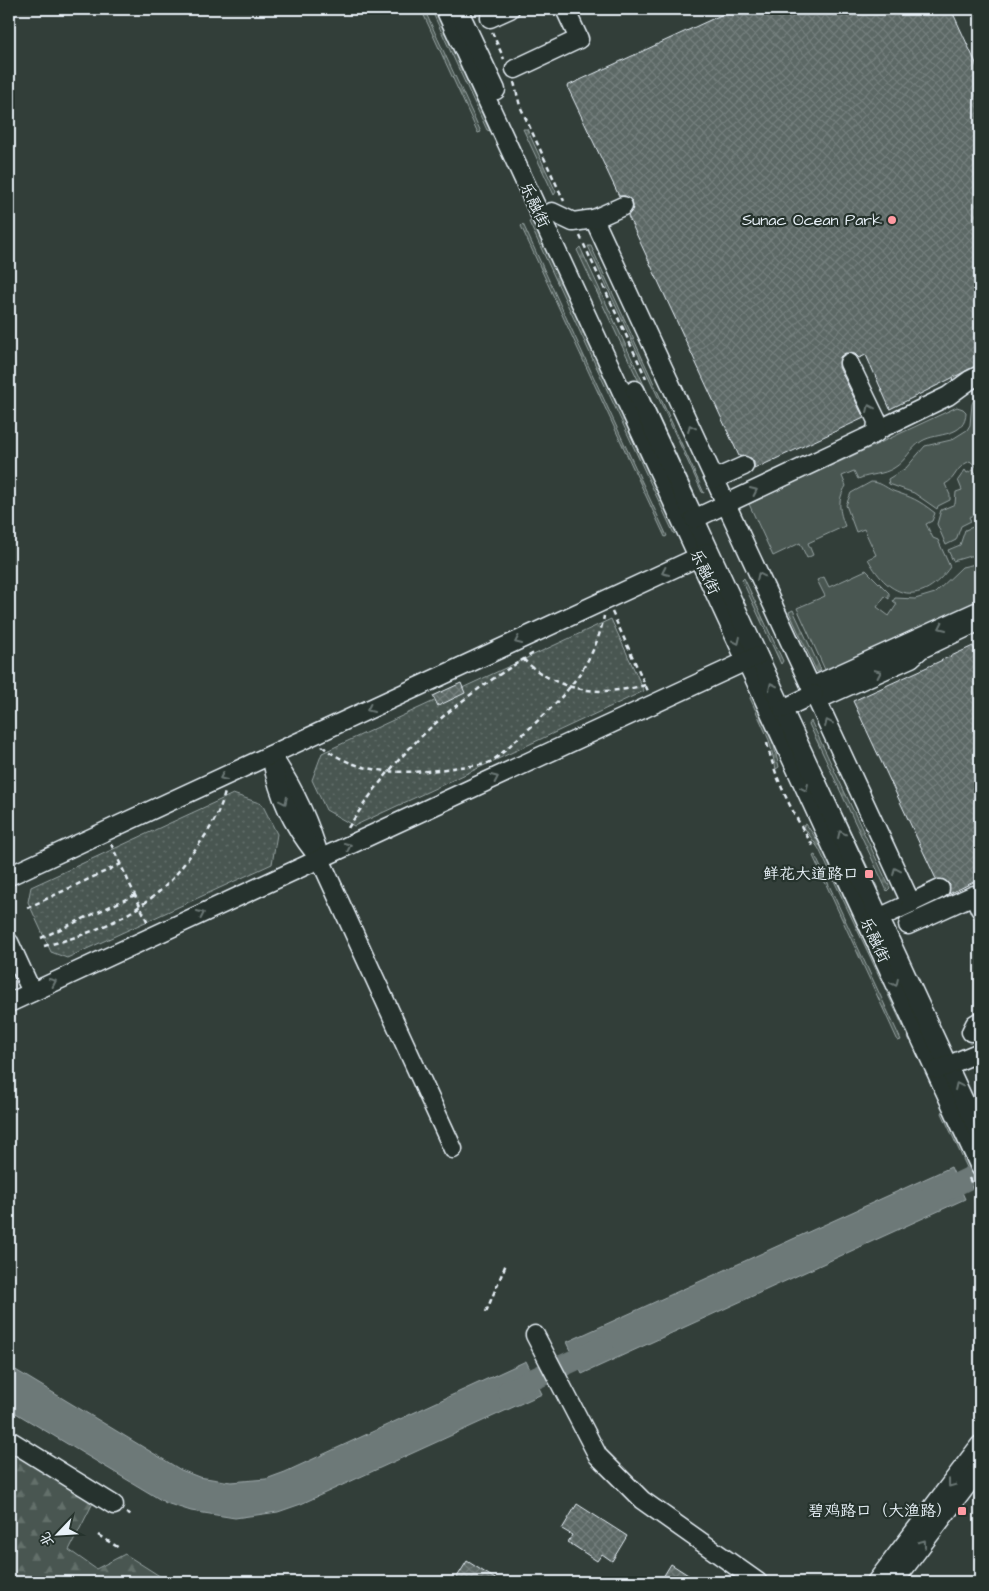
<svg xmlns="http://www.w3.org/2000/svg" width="989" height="1591" font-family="'Architects Daughter','LXGW WenKai TC',sans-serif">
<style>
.grass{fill:#495651;stroke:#98a4a4}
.forest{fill:url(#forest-firs);stroke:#98a4a4}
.park{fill:url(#park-dots);stroke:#98a4a4}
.water{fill:#6d7978;stroke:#9ea9ab}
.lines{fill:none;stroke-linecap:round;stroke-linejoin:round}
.river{stroke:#6d7978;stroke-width:22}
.building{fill:url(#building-cross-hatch);stroke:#e8f1f8}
.minor-casing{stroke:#e8f1f8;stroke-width:21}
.path{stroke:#e8f1f8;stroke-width:2.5;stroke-dasharray:5 4;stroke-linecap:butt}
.minor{stroke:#26332d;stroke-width:18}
.oneway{stroke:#6a7674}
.poi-dot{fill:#ff9aa2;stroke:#26332d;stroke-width:2}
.labels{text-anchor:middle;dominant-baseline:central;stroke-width:4.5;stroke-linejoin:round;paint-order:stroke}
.street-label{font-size:16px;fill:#e8f1f8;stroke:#26332d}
.poi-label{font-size:16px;fill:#e8f1f8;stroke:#26332d;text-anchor:end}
</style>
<defs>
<pattern id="forest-firs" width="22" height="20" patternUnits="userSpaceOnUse" patternTransform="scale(1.25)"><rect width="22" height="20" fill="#495651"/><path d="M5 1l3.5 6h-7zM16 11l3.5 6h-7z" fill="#636f6b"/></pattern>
<pattern id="park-dots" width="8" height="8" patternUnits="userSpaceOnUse" patternTransform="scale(1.25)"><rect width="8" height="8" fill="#495651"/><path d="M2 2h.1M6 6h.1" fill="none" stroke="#636f6b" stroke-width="1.8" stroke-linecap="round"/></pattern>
<pattern id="building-cross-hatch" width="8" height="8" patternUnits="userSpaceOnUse" patternTransform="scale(1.25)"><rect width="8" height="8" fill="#5c6865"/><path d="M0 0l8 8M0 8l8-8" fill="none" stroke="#737e7c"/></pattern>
</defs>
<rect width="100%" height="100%" fill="#323e39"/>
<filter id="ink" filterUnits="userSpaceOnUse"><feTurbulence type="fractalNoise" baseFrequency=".02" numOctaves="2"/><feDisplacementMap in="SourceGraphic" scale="10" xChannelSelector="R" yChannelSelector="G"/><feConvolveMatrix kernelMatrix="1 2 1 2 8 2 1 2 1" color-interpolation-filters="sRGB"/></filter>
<g filter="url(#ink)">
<g class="grass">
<path d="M 980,385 L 980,470 L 970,461 C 954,468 957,478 945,484 L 950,495 L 950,500 L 938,506 L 937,509 L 914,493 L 889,484 L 888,479 L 906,468 L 925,446 L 951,440 L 967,430 L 970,425 L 972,404 Z"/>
<path d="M 957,407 L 963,409 L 966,412 C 966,438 937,432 922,441 C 910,448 906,461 894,468 C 883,475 870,474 858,479 L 854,471 L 842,476 L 846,486 C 837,500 839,511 845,526 L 808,543 L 813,555 L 807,558 L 800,543 L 773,556 L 749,504 Z"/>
<polygon points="965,470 967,473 973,470 980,477 980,512 969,517 971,521 961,526 956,540 946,545 937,524 941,510 955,504 956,492 962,490 958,480"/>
<path d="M 871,482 C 880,482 885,487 893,491 C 913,498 917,499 935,513 L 932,521 L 926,524 L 933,538 L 938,540 L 950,567 C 922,606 890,600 868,559 L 876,555 L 864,529 L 856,532 L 846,505 L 851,493 Z"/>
<polygon points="973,527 975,531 980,529 980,556 970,556 953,561 948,550 960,545 965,530"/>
<polygon points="980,563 980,601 826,672 797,608 825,596 817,580 824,577 829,587 866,570 889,593 889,599 885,596 877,607 889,616 897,604 893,601 895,598 915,599 935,593 962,567"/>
</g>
<g class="forest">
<polygon points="421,9 424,9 481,132 478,133"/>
<polygon points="431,9 435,9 490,131 487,130"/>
<polygon points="523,129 527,129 556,192 554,195"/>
<polygon points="532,220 676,531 674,534 529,222"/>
<polygon points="523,224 667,536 665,537 521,226"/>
<polygon points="588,246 591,246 704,493 702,492"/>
<polygon points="580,247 696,497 694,499 577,250"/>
<polygon points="744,578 783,661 781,664 742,580"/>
<polygon points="793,610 821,670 817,672 789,612"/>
<polygon points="752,695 771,733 779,767 776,769 769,740 750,698"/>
<polygon points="811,721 890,888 887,891 809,724"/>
<polygon points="800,725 881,895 878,898 798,726"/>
<polygon points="806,824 827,854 912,1040 910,1041 819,849 803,826"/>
<polygon points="815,855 901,1040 898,1041 813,856"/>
<polygon points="944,1110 980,1184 980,1196 942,1113"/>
<polygon points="9,1446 95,1499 69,1550 96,1569 125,1554 169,1582 21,1582 9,1574"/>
</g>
<g class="park">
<polygon points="611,619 644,691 354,826 326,810 312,780 322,753"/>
<polygon points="233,794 262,804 277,834 272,864 67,958 51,952 28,902 31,887"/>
</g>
<g class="water">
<polygon points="951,1167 965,1199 582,1374 567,1342"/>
<polygon points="526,1361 542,1394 301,1504 278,1512 235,1518 191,1511 166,1503 9,1409 9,1366 181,1470 199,1477 231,1482 266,1479 285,1472"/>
</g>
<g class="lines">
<g class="river">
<polyline points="930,1197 980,1173"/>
<polyline points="508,1391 603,1347"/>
</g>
</g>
<g class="building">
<polygon points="734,9 951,9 980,72 980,364 890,409 866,355 859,358 855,354 845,353 840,357 839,367 864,418 754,469 754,462 751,458 739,456 628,216 633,208 632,201 625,196 619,196 567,86"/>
<polygon points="973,646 980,662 980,879 949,894 950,885 946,881 936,879 853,701"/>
<polygon points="461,683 465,693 438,706 433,696"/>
<polygon points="577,1504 627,1536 612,1561 602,1554 597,1561 568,1542 572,1535 562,1529"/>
<polygon points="467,1561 500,1582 454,1582"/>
<polygon points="671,1564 699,1582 660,1582"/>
</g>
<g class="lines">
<g class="minor-casing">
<g id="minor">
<polyline points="445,9 980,1167"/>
<polyline points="458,9 496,90"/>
<polyline points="490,18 510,9"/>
<polyline points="515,69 579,39 565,9"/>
<polyline points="552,212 573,222 594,219 911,903 870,922"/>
<polyline points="594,219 623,206"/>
<polyline points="635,390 980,1135"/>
<polyline points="878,430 948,396 970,380 980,375"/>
<polyline points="715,479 744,466"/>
<polyline points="694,519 876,433 877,421 849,363"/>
<polyline points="811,687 976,612 980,621 921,649 911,658 817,700"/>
<polyline points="783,709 814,694"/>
<path d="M 271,755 C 294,788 309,820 320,859 L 453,1149"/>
<path d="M 272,760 C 279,797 292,824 315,853"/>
<polyline points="9,876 709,552"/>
<polyline points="911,903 940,889"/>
<polyline points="908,925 974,895 980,909"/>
<polyline points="9,942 32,992"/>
<polyline points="9,1003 757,656"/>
<polyline points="971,1032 975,1024 980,1021"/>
<polyline points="937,1070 980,1052"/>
<polyline points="535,1335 598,1456 642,1500 758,1582"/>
<polyline points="9,1440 114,1505"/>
<polyline points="876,1582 980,1445"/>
<polyline points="894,1582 980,1468"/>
</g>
</g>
<g class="path">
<polyline points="492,32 504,59"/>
<polyline points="514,82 520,106 564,201"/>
<polyline points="580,236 646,378"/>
<polyline points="612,612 648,691"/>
<path d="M 523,659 C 557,692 601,697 645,685"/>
<path d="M 767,743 C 776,782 794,816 815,849"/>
<path d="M 322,746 C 360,778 414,774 460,767 C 469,766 483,766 490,762 C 499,757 508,747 516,740 C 556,706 594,669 604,616"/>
<path d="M 348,828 C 400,747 451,703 532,654 L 530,649"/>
<polyline points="111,844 148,923"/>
<polyline points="27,908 121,864"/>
<polyline points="41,938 135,895"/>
<path d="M 44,946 C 86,936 128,919 161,890 C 173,880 183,865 193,852 C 208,833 219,816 225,792"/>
<polyline points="969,1178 980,1202"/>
<polyline points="486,1312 506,1264"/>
<polyline points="126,1513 134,1517"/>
<polyline points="98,1535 121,1549"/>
</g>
<use href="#minor" class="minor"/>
</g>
<defs><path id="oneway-chevron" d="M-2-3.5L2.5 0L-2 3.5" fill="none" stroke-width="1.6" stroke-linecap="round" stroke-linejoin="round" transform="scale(1.25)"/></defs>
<g class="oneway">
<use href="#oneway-chevron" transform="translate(870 408) rotate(-115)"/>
<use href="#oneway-chevron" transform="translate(691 428) rotate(-115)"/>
<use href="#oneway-chevron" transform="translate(754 491) rotate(-25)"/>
<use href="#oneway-chevron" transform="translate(665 572) rotate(155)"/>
<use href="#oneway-chevron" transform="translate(760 576) rotate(-115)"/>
<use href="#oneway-chevron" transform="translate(942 627) rotate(155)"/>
<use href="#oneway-chevron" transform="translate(518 641) rotate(155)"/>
<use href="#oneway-chevron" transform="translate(737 641) rotate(65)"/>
<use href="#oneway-chevron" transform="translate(878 673) rotate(-25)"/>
<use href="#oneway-chevron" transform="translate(772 686) rotate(-115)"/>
<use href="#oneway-chevron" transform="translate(370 709) rotate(155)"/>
<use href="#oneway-chevron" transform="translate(828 723) rotate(-115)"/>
<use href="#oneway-chevron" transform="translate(223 777) rotate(155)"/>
<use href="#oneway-chevron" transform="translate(495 778) rotate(-25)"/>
<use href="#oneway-chevron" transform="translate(805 788) rotate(65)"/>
<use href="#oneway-chevron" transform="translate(284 801) rotate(64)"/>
<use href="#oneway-chevron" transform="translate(841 834) rotate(-115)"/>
<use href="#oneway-chevron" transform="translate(348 846) rotate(-25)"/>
<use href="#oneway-chevron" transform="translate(896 871) rotate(-115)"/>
<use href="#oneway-chevron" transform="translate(201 914) rotate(-25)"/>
<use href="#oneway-chevron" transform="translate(53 982) rotate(-25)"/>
<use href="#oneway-chevron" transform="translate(895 983) rotate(65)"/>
<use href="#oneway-chevron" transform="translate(958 1086) rotate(-115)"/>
<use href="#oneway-chevron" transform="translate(951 1484) rotate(127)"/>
<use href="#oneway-chevron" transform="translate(923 1543) rotate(-53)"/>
</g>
</g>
<g class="poi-dot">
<circle cx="892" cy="220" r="5"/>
<rect x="864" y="869" width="10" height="10" rx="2.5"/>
<rect x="957" y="1506" width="10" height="10" rx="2.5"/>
</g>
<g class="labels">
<g class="street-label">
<text transform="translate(535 205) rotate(65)">乐融街</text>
<text transform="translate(705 572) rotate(65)">乐融街</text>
<text transform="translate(875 940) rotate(65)">乐融街</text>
</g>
<g class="poi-label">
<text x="882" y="220">Sunac Ocean Park</text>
<text x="859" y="874">鲜花大道路口</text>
<text x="952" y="1511">碧鸡路口（大渔路）</text>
</g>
</g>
<rect width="989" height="1591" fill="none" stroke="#26332d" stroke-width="30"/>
<rect x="15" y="15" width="959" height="1561" fill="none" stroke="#e8f1f8" stroke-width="2" filter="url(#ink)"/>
<g transform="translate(58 1534) rotate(245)" stroke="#26332d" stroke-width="4" paint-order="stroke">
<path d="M0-4L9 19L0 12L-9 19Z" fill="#e8f1f8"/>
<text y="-8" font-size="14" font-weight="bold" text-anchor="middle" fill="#e8f1f8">北</text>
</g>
</svg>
